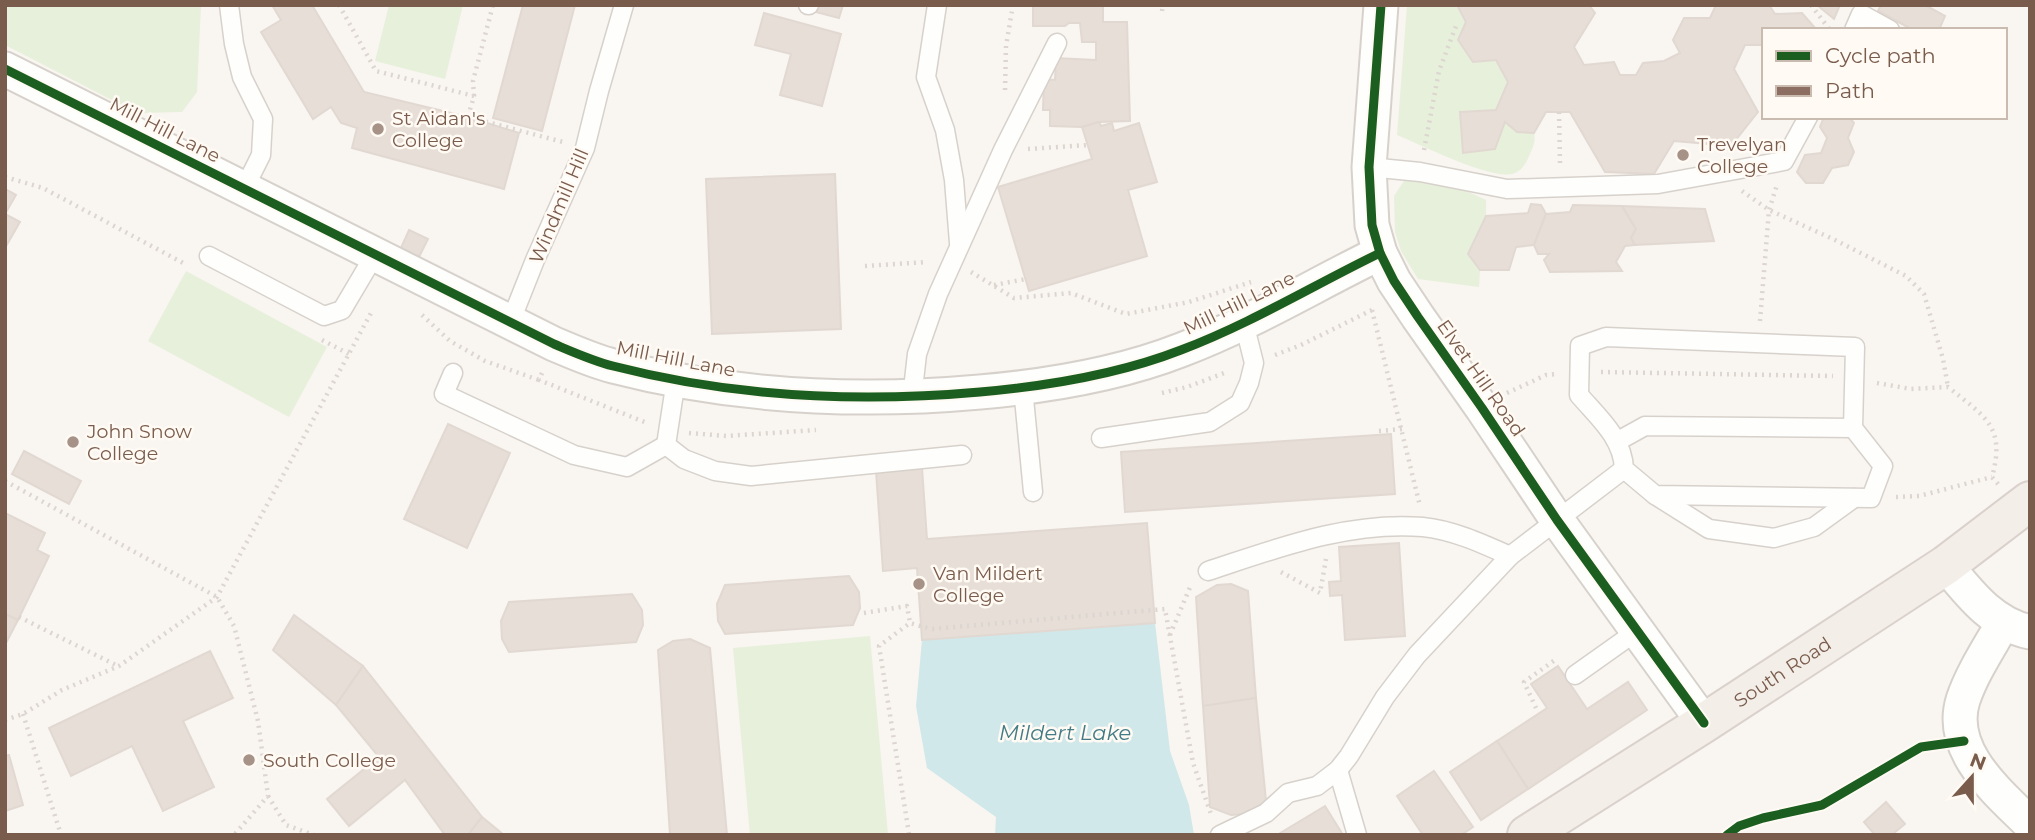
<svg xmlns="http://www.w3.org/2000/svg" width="2035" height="840" font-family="Montserrat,sans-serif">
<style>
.green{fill:#e7f0db}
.water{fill:#d0e8ea}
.building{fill:#e6ded7;stroke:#e2d8d2;stroke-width:2}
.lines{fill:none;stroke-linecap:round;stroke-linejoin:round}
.service-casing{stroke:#d7d1cb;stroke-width:21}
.minor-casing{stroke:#d7d1cb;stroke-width:37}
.primary-casing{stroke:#dad1cc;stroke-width:42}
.path{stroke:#dcd5d0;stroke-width:4.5;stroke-dasharray:2 5;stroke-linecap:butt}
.service{stroke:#fefefd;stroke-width:18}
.minor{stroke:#fefefd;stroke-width:33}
.primary{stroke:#f3eee8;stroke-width:38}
.quiet{stroke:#8d6e63;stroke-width:7;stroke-dasharray:14 7;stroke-linecap:butt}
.cycleway-casing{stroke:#fffaf3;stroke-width:13}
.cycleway{stroke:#1b5e20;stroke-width:9}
.poi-dot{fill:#a69286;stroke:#fffaf3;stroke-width:2.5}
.labels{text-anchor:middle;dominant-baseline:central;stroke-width:5;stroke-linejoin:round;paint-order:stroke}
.poi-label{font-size:19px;fill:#7a5c4d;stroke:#fffaf3;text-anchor:start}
.street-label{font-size:19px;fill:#7a5c4d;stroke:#fffaf3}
.water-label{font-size:21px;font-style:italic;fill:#437c86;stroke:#fffaf3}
</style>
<rect width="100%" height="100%" fill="#f9f5f0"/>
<g class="green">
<polygon points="5,5 201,5 197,92 182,112 137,113 5,45"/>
<polygon points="389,5 463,5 445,79 375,61"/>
<path d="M 1407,5 L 1457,5 L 1466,22 L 1459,40 L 1473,62 L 1496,60 L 1508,82 L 1496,110 L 1460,112 L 1463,152 L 1505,122 L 1517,132 L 1534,133 C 1536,142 1533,147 1530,154 C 1526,163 1522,172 1512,174 C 1489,179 1421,145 1397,135 Z"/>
<polygon points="1424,177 1451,184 1486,200 1486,216 1468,254 1480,270 1479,287 1418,279 1401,251 1395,232 1394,196 1404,181"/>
<polygon points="186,271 327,347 289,417 148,341"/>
<polygon points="870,636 888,835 750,835 733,648"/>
</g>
<polygon class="water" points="1155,623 1170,751 1189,805 1194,835 995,835 996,817 927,768 916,706 922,640"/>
<g class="building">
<polygon points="272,5 312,5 364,92 468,117 519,133 504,189 352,148 357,128 341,123 331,107 313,119 261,32 281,20"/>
<polygon points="523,5 575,5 542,131 493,118"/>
<polygon points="818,5 843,5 839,18 816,12"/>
<polygon points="1033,5 1103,5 1103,22 1127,22 1130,121 1099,122 1082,127 1050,126 1050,110 1043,110 1044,79 1055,80 1056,58 1096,60 1096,42 1082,42 1080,23 1069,23 1065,26 1033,26"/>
<polygon points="1457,5 1589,5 1595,13 1574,47 1584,65 1614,62 1620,75 1636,75 1643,63 1664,61 1680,53 1673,40 1684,18 1710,18 1716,5 1769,5 1775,14 1802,13 1815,28 1814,30 1764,30 1764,45 1745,45 1734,69 1758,112 1731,146 1674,141 1654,174 1605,172 1570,112 1546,112 1534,133 1517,132 1505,122 1495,149 1463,153 1460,112 1496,110 1508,82 1496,60 1473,62 1458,40 1466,22"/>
<polygon points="1817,5 1840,5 1834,19"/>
<polygon points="1881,5 1925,5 1945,16 1939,30 1913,30 1878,11"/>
<polygon points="764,13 841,34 822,106 780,95 791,54 755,45"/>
<polygon points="1824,117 1849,117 1854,123 1848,138 1854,152 1848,165 1832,168 1823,183 1806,183 1797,172 1805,155 1821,153 1827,138 1820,127"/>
<polygon points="1099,122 1101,126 1112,123 1114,131 1139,123 1157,182 1128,190 1147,256 1029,291 998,187 1092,159 1082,127"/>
<polygon points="835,174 841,329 712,334 706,179"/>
<polygon points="5,189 16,195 5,214"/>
<polygon points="1531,204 1541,205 1546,214 1534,245 1516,247 1509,270 1480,270 1468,254 1486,216 1528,213"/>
<polygon points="1573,205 1622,206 1636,229 1631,238 1635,245 1625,246 1616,262 1622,271 1550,272 1544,260 1549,254 1538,254 1534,245 1546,214 1570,212"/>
<polygon points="1622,206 1705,209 1714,241 1635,245 1631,238 1636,229"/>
<polygon points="5,214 20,222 5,248"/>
<polygon points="409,230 428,239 418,259 400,250"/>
<polygon points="448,424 510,453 467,548 404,519"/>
<polygon points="1391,434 1395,494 1125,512 1121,452"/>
<polygon points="24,451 81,481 69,504 12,474"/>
<polygon points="922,468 927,539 1147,523 1155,623 922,640 917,568 883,571 876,471"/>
<polygon points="5,513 45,533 37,550 49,556 18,620 5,614"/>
<polygon points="1399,543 1405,636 1345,640 1342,595 1330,596 1329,582 1341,581 1339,547"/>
<polygon points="849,576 859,592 860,608 853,625 725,634 718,621 717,604 725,585"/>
<polygon points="1231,584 1248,591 1256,698 1203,706 1196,597 1217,585"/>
<polygon points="632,594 642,610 643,625 636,642 509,652 502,639 501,621 509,602"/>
<polygon points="5,614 18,620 5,645"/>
<polygon points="294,615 363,666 336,705 273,650"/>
<polygon points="690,639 710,648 727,835 670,835 658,650 673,641"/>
<polygon points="210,651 233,698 183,721 214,787 163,811 132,746 71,776 49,728"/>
<polygon points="363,666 482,817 468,835 445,835 405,780 349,826 327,799 379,757 336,705"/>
<polygon points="1558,666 1587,709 1628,682 1647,710 1528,789 1497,741 1547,708 1531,684"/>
<polygon points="1256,698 1266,801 1245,814 1231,815 1210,807 1203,706"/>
<polygon points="1497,741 1528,789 1481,820 1450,772"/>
<polygon points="9,755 23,805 5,811 5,756"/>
<polygon points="1434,771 1473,827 1461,835 1423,835 1397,796"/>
<polygon points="1886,802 1905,824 1894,833 1896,835 1875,835 1864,822"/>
<polygon points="1325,806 1343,835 1277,835"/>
<polygon points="482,817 504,835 468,835"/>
</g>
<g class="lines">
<g class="service-casing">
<g id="service">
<polyline points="229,5 234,44 242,77 263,119 261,155 244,189"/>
<polyline points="808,5 809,5"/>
<polyline points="937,5 926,77 945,130 954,180 959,243"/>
<polyline points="1854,30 1861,14 1890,30"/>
<polyline points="1369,167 1420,172 1507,189 1658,184 1784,161 1808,117"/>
<polyline points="209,256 324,316 342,310 374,256"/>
<polyline points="510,323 535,260 585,148 599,91 624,5"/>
<path d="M 1606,337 L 1855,347 L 1853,428 L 1883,466 L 1871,498 L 1655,495 L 1624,469 C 1623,438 1598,417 1579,395 L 1580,346 Z"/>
<polyline points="453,373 444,394 574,455 627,467 666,445"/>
<polyline points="676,380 666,445 684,459 715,471 751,476 962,455"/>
<polyline points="1023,388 1033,492"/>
<polyline points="912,398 917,354 938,294 1003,150 1057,43"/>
<polyline points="1101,438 1210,422 1240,403 1249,383 1254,363 1244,323"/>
<polyline points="1618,441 1645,426 1853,428"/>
<polyline points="1655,495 1709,529 1774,538 1814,527 1854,498"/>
<path d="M 1208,571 C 1278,548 1348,521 1423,527 C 1453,530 1483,544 1510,556"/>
<polyline points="1575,675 1637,631"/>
<polyline points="1338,770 1357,835"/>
<polyline points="1220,835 1266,813 1288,793 1317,786 1338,770 1349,756 1385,697 1417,655 1510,556 1624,469"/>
</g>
</g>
<g class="minor-casing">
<g id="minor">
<polyline points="1381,5 1369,167 1372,225 1380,253 1394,281 1418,317 1482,408 1557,520 1704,723"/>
<path d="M 5,69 L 554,344 C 573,352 593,361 613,366 C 733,397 857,403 980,392 C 1048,386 1117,375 1181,350 C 1250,324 1314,285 1380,253"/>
<path d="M 1946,565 C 1969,593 1992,624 2030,632"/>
<path d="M 2003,623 C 1989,648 1972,673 1963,700 C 1947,751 1999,793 2030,824"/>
</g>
</g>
<g class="primary-casing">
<g id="primary">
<path id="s1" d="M 1527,835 L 1704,723 L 1946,565 L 2030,501"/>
</g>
</g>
<g class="path">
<polyline points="339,5 376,71 474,96 468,117 563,142"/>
<polyline points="1811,5 1830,30"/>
<polyline points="1162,11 1163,5"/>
<polyline points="1005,90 1006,46 1013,5"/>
<polyline points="474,96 473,81 493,5"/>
<polyline points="1559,112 1560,164"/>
<polyline points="1028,149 1088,145"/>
<polyline points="1424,150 1439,71 1456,26"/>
<polyline points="5,177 43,188 187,265"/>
<polyline points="1742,191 1769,210 1833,239 1906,276 1924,294 1943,359 1948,387"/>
<polyline points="865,266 927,262"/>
<polyline points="971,272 1014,298 1071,293 1126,314 1189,302 1251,282"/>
<polyline points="994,285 1026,279"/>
<polyline points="1372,310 1420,506"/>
<polyline points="422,315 450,341 485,361 539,380"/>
<polyline points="1760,321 1769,210 1777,185"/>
<polyline points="322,340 349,354"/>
<polyline points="1275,355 1301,345 1372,310"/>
<polyline points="1601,372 1833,376"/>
<polyline points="542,373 539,380 647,423"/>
<path d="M 1877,383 L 1911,389 L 1948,387 C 1985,417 2006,426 1992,477 L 1999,485"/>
<polyline points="1162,393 1187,387 1227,372"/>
<polyline points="1507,393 1546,375 1557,374"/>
<polyline points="1379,431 1402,429"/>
<polyline points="689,433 726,436 816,430"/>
<polyline points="5,481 217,597 234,626 258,721 268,796 234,835"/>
<polyline points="1896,497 1919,496 1992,477"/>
<polyline points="1281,572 1320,593 1326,559"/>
<polyline points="864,613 907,606 910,623"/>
<polyline points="19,617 118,666"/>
<polyline points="1170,635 1191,585"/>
<polyline points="1536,708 1524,682 1555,660"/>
<polyline points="23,714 61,835"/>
<polyline points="5,720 23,714 62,690 119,666 217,597 371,313"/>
<polyline points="268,796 286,825 314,835"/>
<polyline points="909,834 879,646 910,623 931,629 1165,609 1193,763 1211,814"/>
</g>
<use href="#service" class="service"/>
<use href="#minor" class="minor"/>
<use href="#primary" class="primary"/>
<polyline class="quiet" points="909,834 909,835"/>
<g class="cycleway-casing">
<g id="cycleway">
<polyline points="1381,5 1369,167 1372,225 1380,253 1394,281 1418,317 1482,408 1557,520 1704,723"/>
<path d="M 5,69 L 554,344 C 573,352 593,361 613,366 C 733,397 857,403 980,392 C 1048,386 1117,375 1181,350 C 1250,324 1314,285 1380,253"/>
<polyline points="1727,835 1739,826 1763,818 1822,805 1921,747 1964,741"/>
</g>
</g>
<use href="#cycleway" class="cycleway"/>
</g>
<g class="poi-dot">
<circle cx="378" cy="129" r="7"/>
<circle cx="1683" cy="155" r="7"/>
<circle cx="73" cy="442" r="7"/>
<circle cx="919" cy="584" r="7"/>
<circle cx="249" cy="760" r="7"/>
</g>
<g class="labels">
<g class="poi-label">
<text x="392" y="118">St Aidan's<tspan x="392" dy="22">College</tspan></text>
<text x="1697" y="144">Trevelyan<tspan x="1697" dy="22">College</tspan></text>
<text x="87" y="431">John Snow<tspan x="87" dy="22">College</tspan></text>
<text x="933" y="573">Van Mildert<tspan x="933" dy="22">College</tspan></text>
<text x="263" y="760">South College</text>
</g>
<g class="street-label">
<text transform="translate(165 130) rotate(27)">Mill Hill Lane</text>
<text transform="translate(559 206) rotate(-67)">Windmill Hill</text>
<text transform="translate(1239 303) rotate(-26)">Mill Hill Lane</text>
<text transform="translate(676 359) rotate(11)">Mill Hill Lane</text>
<text transform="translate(1481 378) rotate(55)">Elvet Hill Road</text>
<text stroke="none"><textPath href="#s1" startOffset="303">South Road</textPath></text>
</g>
<g class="water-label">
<text x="1065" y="732">Mildert Lake</text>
</g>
</g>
<rect width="2035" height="840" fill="none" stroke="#7a5c4d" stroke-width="14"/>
<rect x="1762" y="28" width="245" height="91" fill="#fffaf3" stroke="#cabbb1" stroke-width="2"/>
<rect x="1776" y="51" width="35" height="10" fill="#1b5e20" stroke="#cabbb1" stroke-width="2"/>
<text x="1825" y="63" font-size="21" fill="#7a5c4d">Cycle path</text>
<rect x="1776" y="86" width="35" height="10" fill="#8d6e63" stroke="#cabbb1" stroke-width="2"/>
<text x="1825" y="98" font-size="21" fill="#7a5c4d">Path</text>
<g transform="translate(1972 777) rotate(21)" stroke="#fffaf3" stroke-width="5" paint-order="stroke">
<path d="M0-5L12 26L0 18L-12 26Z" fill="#7a5c4d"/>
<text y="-10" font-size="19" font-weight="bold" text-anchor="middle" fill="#7a5c4d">N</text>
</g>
</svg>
